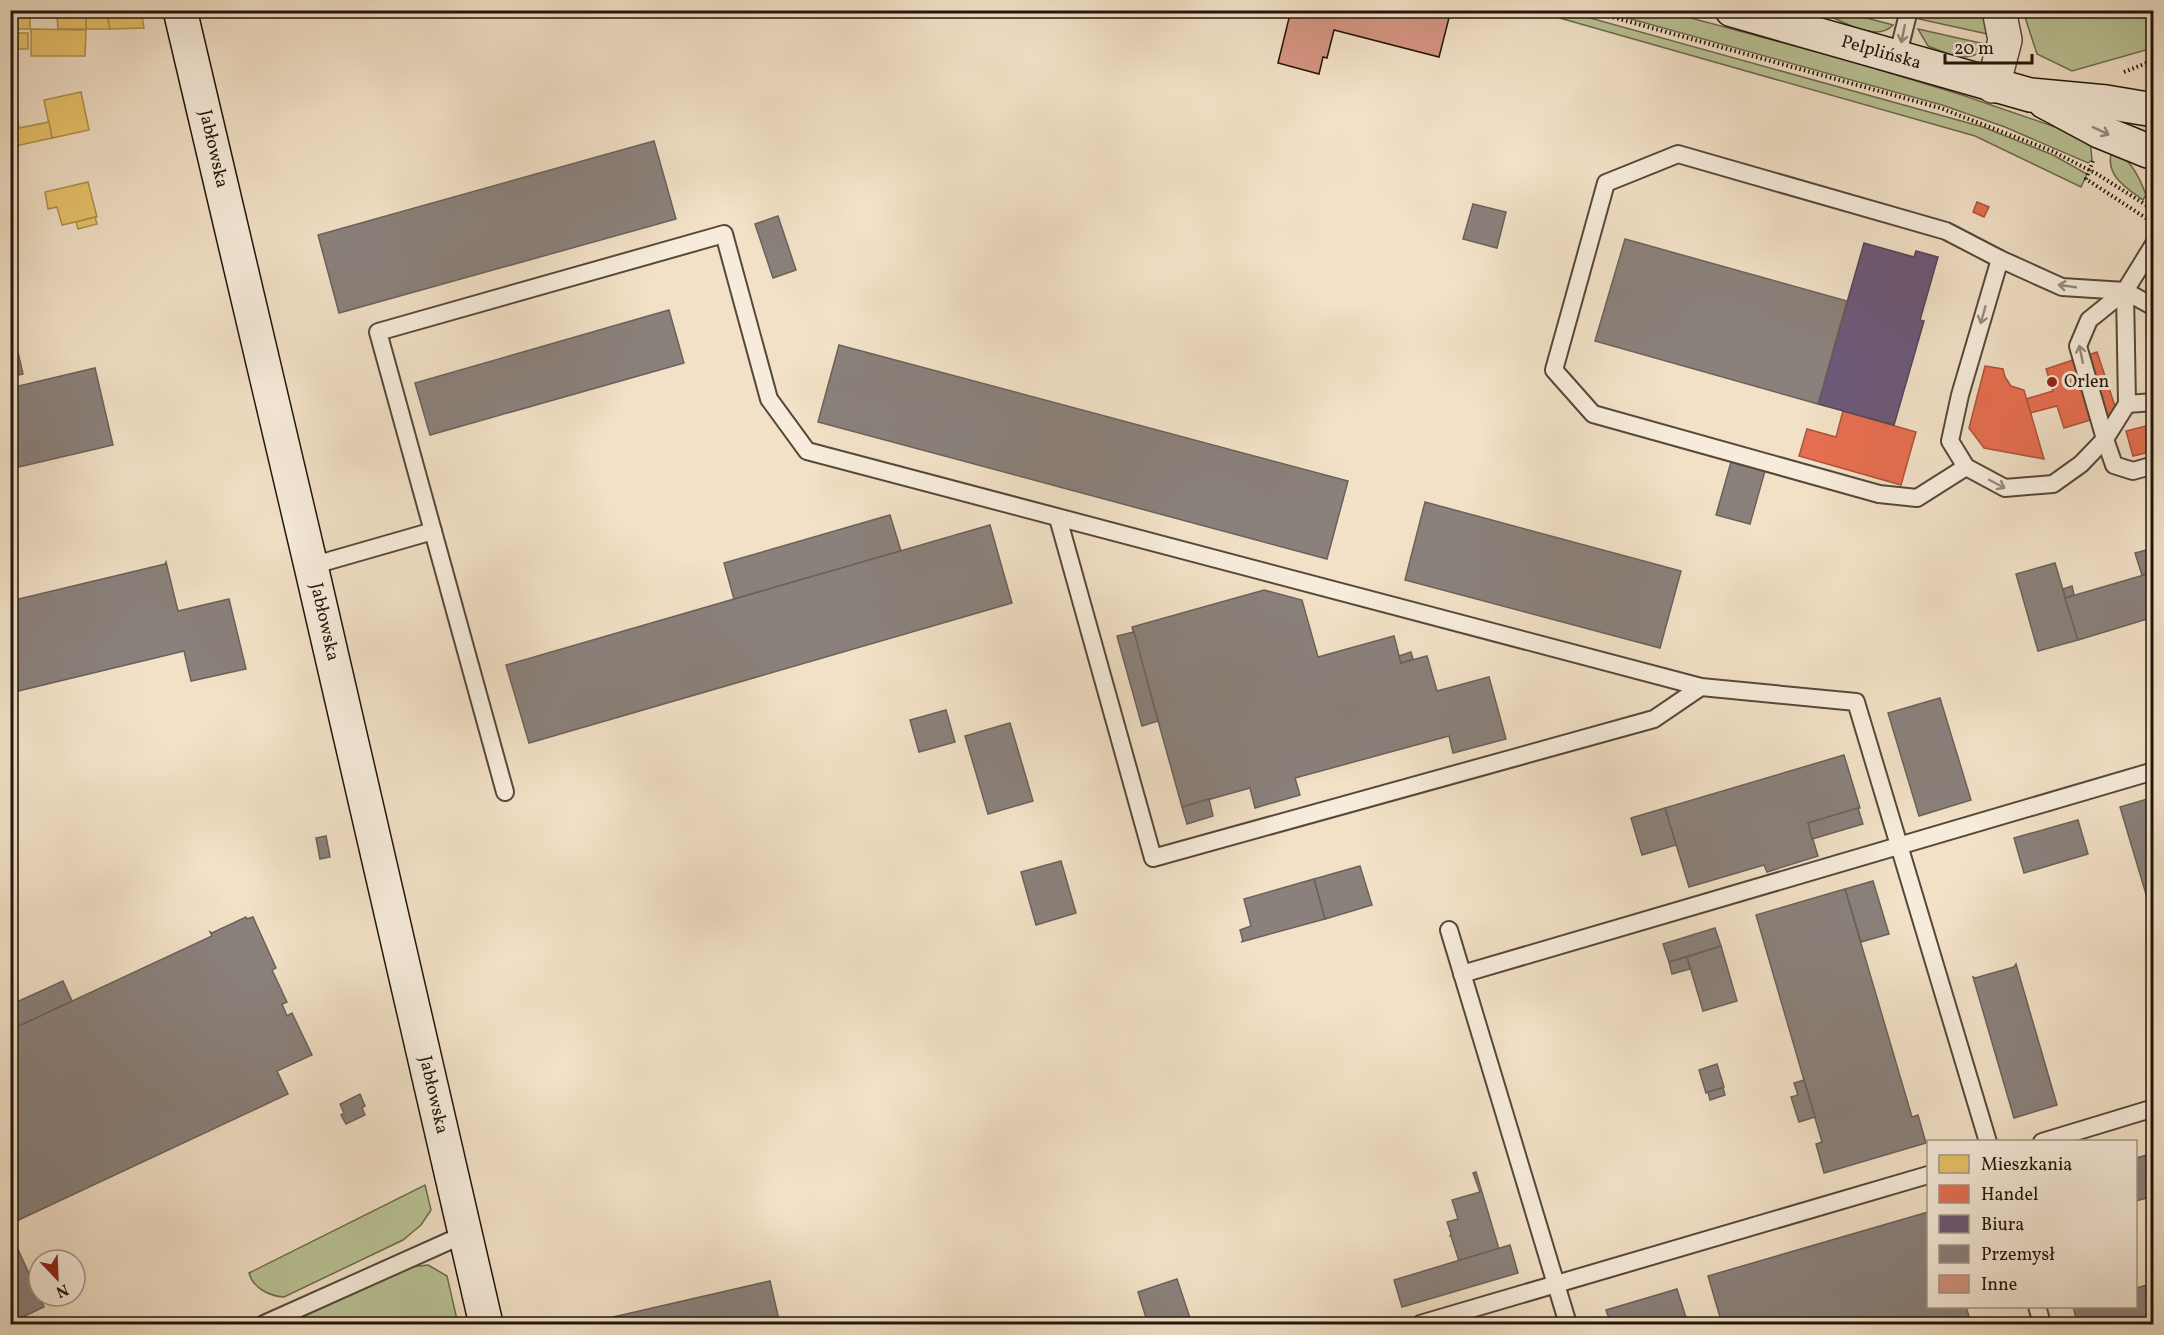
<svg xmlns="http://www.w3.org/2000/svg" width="2164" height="1335" font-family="Vollkorn,serif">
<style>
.green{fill:#b9c396;stroke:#6e6c50;stroke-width:1.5}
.homes{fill:#e9c46a;stroke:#ad904e;stroke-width:1.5}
.shops{fill:#e76f51;stroke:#ac543c;stroke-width:1.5}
.offices{fill:#6d597a;stroke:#564559;stroke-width:1.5}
.industry{fill:#8a817c;stroke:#6b615a;stroke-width:1.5}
.building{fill:#d49481;stroke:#22150b;stroke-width:1.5}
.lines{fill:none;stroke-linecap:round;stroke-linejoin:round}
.service-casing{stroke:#56483a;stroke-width:20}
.minor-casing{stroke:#56483a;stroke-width:36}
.secondary-casing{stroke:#22150b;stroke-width:36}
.path{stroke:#22150b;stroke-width:4;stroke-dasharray:1.5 3;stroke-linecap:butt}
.service{stroke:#f7ecdb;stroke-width:16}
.minor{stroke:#f7ecdb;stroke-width:33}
.secondary{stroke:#f7ecdb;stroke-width:33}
.oneway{stroke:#978b7d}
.poi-dot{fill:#8f2418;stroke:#f7ecdb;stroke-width:2}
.labels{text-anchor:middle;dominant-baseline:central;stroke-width:6;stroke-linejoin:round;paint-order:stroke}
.street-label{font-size:18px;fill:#22150b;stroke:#f7ecdb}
.poi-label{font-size:18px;fill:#22150b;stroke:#f7ecdb;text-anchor:start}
</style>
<rect width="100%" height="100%" fill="#f2e1c7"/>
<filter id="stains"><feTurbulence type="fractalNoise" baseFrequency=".00333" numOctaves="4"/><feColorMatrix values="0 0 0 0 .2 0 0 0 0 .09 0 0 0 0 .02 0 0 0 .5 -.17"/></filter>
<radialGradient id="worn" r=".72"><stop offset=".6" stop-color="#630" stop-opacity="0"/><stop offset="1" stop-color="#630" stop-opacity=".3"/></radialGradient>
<g class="green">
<polygon points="1535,11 1565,11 1983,127 2053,155 2087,174 2081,187 1975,136"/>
<polygon points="1602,11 1665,11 1861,64 1962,95 2090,139 2092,160 2088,163 2005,127 1942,105"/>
<path d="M 1819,11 L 1840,11 L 1893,25 C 1876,44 1838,19 1819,11 Z"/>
<polygon points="1924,11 1985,11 1992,35 1919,19"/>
<polygon points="2023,11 2153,11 2153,48 2072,71 2037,54"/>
<path d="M 1918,29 L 1989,45 C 1969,66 1951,55 1928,46 Z"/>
<path d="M 2112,150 C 2129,157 2140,178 2146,195 L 2143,200 C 2125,187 2104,175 2112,150 Z"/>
<path d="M 425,1185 L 431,1210 L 421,1225 L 403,1240 L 284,1297 C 269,1296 253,1288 249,1273 Z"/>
<polygon points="428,1265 447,1276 458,1324 285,1324 410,1267"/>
</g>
<g class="homes">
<rect x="10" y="10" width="20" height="19"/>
<polygon points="106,10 141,10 144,28 110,29"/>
<polygon points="107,15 110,29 86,29 86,16"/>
<polygon points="86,16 86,29 58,29 57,17"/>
<polygon points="31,29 86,30 85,56 31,56"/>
<rect x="10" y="33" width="18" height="16"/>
<polygon points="10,87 13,87 15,104 10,104"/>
<polygon points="81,92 89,130 52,138 44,100"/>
<polygon points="17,116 19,128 49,122 52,138 11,147 10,117"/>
<polygon points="88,182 97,217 62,225 57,207 48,209 45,192"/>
<polygon points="95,217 97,224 78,229 76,222"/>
</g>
<g class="shops">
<polygon points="1977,202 1989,207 1984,217 1973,212"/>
<polygon points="2097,352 2117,412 2064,428 2057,406 2030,413 2026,399 2053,391 2046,369"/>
<polygon points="1985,366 2003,369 2005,377 2011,386 2024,390 2044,459 1984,448 1969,428"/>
<polygon points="1843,411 1916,432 1901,485 1799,456 1807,429 1836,437"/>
<polygon points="2154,424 2154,451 2133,456 2126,431"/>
</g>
<polygon class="offices" points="1864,243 1914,257 1916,251 1938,257 1920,320 1924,321 1894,425 1818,404"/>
<g class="industry">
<polygon points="654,141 676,219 339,313 318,235"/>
<polygon points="1473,204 1506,212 1497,248 1463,239"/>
<polygon points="778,216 796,270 773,278 755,224"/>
<polygon points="1625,239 1847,301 1818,404 1595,341"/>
<polygon points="669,310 684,363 430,435 415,383"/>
<polygon points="10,318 23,374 10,377"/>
<polygon points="839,345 1348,481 1327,559 818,422"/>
<polygon points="95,368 113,445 10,469 10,388"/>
<polygon points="1731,462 1765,471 1750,524 1716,515"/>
<polygon points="1425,502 1681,571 1660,648 1405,580"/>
<polygon points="890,515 901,551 734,599 724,563"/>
<polygon points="990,525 1012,603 529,743 506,665"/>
<polygon points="2154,548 2154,572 2142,575 2135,553"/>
<polygon points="166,562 178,611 229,599 246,669 191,681 184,651 10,693 10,601 165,564"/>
<polygon points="2055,563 2078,640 2038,651 2016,574"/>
<polygon points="2154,572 2154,617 2078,640 2065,598"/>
<polygon points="2072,586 2074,595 2065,598 2063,589"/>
<polygon points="1264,590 1302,600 1318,657 1394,636 1401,663 1427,656 1437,691 1489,677 1506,739 1453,753 1449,736 1295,778 1300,795 1255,808 1250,788 1182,807 1132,627"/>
<polygon points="1134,632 1158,721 1142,726 1117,636"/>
<polygon points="1411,652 1413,659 1401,663 1399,656"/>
<polygon points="1940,698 1971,800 1919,816 1888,713"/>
<polygon points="946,710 955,742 919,752 910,720"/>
<polygon points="1010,723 1033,801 988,814 965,736"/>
<polygon points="1844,755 1860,808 1808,823 1818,856 1767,872 1764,865 1689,887 1665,808"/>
<polygon points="2154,797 2154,921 2120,807"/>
<polygon points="1209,799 1213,816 1187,824 1182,807"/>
<polygon points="1665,808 1676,845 1642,855 1631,818"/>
<polygon points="1858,808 1863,824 1812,839 1808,823"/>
<polygon points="2078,820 2088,854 2024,873 2014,838"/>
<polygon points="326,836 330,857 320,859 316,838"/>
<polygon points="1061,861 1076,913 1036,925 1021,872"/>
<polygon points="1360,866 1372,905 1325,919 1314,879"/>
<polygon points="1314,879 1325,919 1241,942 1243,941 1240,930 1251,926 1244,899"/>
<polygon points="1873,881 1889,934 1861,942 1845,889"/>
<polygon points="1845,889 1912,1117 1918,1115 1926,1143 1824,1173 1816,1144 1822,1142 1756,915"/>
<polygon points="246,917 247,919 253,917 276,968 272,970 287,1002 282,1004 287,1016 292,1013 312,1055 277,1071 288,1094 10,1224 10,1030 212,936 210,932 212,933"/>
<polygon points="1715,928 1721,946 1669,962 1663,944"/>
<polygon points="1721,946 1737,1001 1703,1011 1687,957"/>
<polygon points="1687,957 1690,969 1672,974 1669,962"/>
<polygon points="2016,964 2057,1105 2014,1118 1973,977 1975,978 2014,967"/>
<polygon points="63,981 72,1001 10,1030 10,1005"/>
<polygon points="1717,1064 1724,1087 1706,1093 1699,1070"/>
<polygon points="1804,1080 1815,1117 1799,1122 1791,1097 1798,1095 1794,1083"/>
<polygon points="1723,1088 1725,1095 1710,1100 1708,1092"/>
<polygon points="360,1094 365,1106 362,1108 365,1115 346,1124 341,1115 344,1113 340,1104"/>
<polygon points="2154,1153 2154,1196 2136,1201 2136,1158"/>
<polygon points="1476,1172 1499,1249 1459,1261 1451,1236 1450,1236 1451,1234 1447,1222 1458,1219 1452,1200 1480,1192 1473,1173"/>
<polygon points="1928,1212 1928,1306 1966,1306 1971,1324 1722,1324 1708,1276"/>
<polygon points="1510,1245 1518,1273 1402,1307 1394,1280"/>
<polygon points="17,1247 44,1307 10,1323 10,1250"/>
<polygon points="1177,1279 1192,1324 1148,1324 1138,1292"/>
<polygon points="770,1281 780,1324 605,1324 604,1319"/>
<polygon points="2154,1283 2154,1324 2078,1324 2073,1307 2136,1306 2136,1288"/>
<polygon points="1677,1289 1688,1324 1611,1324 1606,1310"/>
</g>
<polygon class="building" points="1291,10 1451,10 1439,57 1334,30 1327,58 1323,57 1319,74 1278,63"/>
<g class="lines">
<g class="service-casing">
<g id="service">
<polyline points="1897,58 1909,10"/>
<polyline points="2000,259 1960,395 1950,441 1966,467 2005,488 2053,484 2081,464 2105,439 2078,346 2089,320 2125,291 2154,244"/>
<polyline points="2125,291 2127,404 2105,439 2114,465 2133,471 2154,465"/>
<polyline points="2127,404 2154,402"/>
<polyline points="1966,467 1917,498 1879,494 1593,414 1554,370 1606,183 1678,154 1946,231 2000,259 2062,287 2125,291 2154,307"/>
<polyline points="1058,518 1153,858 1654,719 1701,687"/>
<polyline points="311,566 433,531"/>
<polyline points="505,792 378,332 724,234 769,399 807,451 1701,687 1856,702 1988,1142"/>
<polyline points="1449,930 1568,1324"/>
<polyline points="1462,974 2154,771"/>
<polyline points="2042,1142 2154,1108"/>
<polyline points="2037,1306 2042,1324"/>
<polyline points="264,1324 465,1234"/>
<polyline points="1420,1324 1928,1175"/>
</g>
</g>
<g class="minor-casing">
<polyline id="minor" points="1993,86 2005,40 1999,10"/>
</g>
<g class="secondary-casing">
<g id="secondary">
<polyline points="180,10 311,566 486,1324"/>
<polyline points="1732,10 2030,95 2106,102 2154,110"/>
<polyline points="2045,102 2099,131 2148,151"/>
</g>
</g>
<g class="path">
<polyline points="1587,10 1940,108 2052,151 2097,174 2154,210"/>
<polyline points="2124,72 2154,60"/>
<polyline points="2093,161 2086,179 2152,222"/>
</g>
<use href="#service" class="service"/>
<use href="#minor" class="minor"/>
<use href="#secondary" class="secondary"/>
</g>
<defs><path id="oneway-shaft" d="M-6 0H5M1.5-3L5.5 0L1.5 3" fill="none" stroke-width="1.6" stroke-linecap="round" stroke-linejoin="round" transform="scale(1.5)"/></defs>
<g class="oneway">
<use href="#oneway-shaft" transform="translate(1903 34) rotate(102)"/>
<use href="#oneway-shaft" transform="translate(2101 131) rotate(25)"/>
<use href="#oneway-shaft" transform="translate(2067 286) rotate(-172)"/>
<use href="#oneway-shaft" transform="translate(1983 315) rotate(106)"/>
<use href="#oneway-shaft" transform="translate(2081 354) rotate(-102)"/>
<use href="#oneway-shaft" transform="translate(1997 484) rotate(28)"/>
</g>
<circle class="poi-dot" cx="2052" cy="382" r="6"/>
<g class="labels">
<g class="street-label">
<text transform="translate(1881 53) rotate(16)">Pelplińska</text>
<text transform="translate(213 149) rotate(77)">Jabłowska</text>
<text transform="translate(324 622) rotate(77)">Jabłowska</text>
<text transform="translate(433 1095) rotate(77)">Jabłowska</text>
</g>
<g class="poi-label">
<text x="2064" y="382">Orlen</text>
</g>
</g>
<rect width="2164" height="1335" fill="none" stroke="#f2e1c7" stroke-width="36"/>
<rect x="12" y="12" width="2140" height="1311" fill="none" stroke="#22150b" stroke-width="3"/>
<rect x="18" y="18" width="2128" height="1299" fill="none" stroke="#22150b" stroke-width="1.5"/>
<rect x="1927" y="1140" width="210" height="168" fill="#f7ecdb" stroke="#a29688" stroke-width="1.5"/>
<rect x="1939" y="1155" width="30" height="18" fill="#e9c46a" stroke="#a29688" stroke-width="1.5"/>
<text x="1981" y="1170" font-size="18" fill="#22150b">Mieszkania</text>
<rect x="1939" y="1185" width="30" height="18" fill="#e76f51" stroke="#a29688" stroke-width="1.5"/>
<text x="1981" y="1200" font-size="18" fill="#22150b">Handel</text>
<rect x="1939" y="1215" width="30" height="18" fill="#6d597a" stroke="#a29688" stroke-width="1.5"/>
<text x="1981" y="1230" font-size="18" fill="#22150b">Biura</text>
<rect x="1939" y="1245" width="30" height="18" fill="#8a817c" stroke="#a29688" stroke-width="1.5"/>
<text x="1981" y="1260" font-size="18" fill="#22150b">Przemysł</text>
<rect x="1939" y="1275" width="30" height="18" fill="#d49481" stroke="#a29688" stroke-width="1.5"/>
<text x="1981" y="1290" font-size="18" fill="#22150b">Inne</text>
<g transform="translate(57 1278) rotate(157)"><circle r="28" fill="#f7ecdb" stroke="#a29688" stroke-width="1.5"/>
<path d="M0-4.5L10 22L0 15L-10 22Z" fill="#8f2418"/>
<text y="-9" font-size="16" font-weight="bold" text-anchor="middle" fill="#22150b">N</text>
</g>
<path d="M1945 54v9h87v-9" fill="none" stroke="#22150b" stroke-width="3"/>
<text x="1954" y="54" font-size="18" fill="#22150b" stroke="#f7ecdb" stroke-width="4.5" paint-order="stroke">20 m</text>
<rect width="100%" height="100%" filter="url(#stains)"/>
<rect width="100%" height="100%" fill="url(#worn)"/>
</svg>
